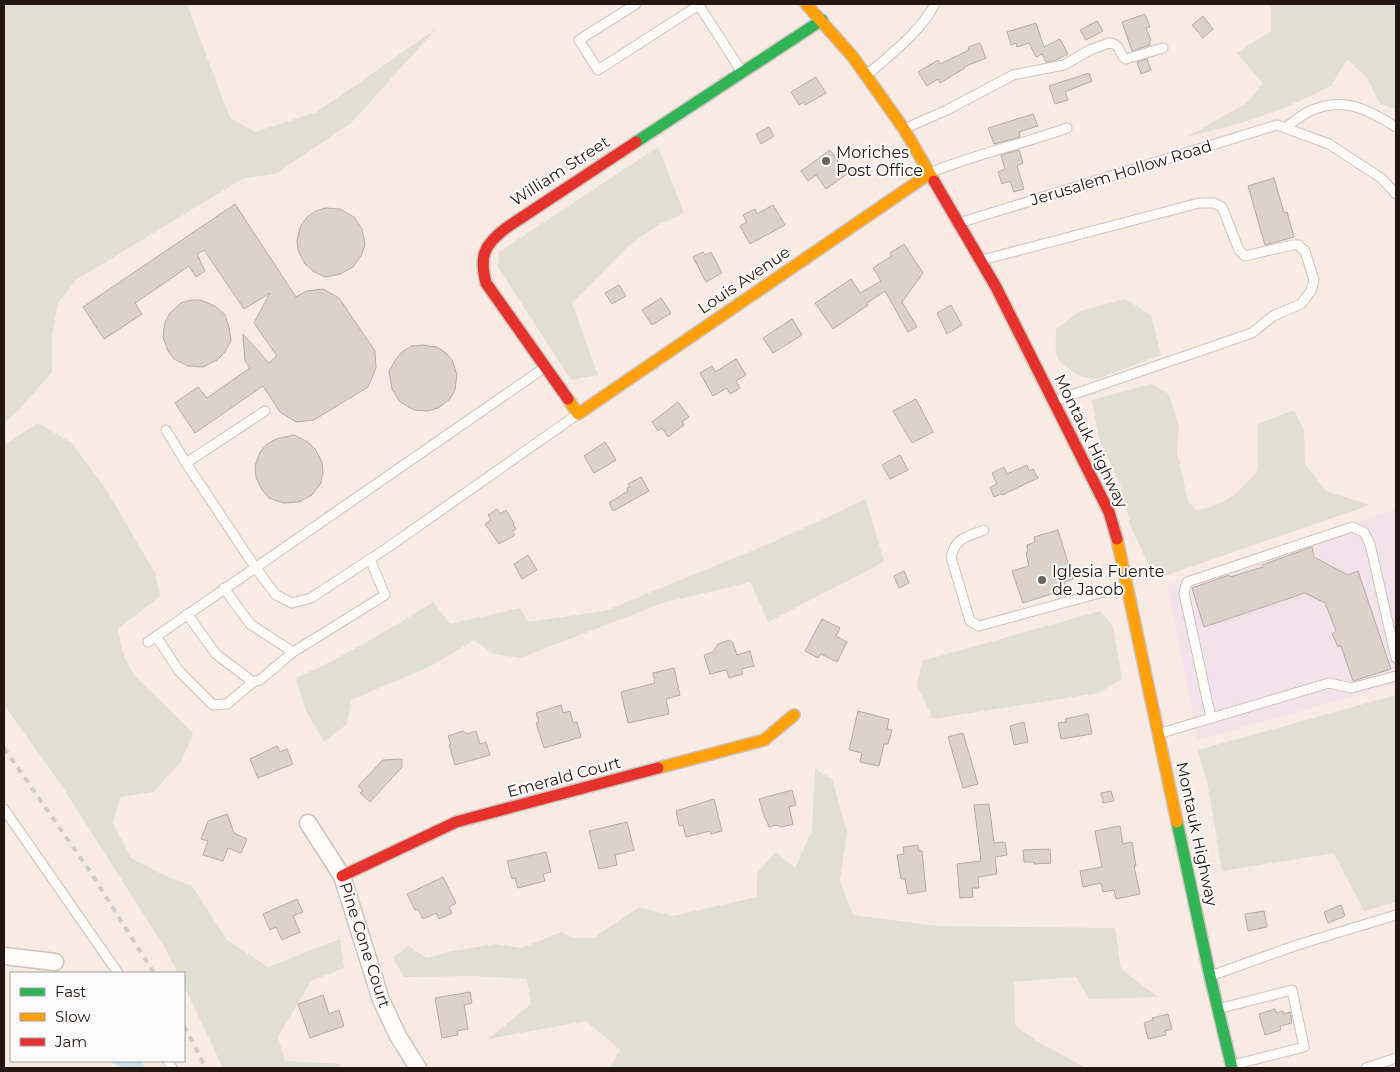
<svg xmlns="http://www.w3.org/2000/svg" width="1400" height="1072" font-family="Montserrat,sans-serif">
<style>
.commercial{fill:#f2e3ea}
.green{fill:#e0dfd1}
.water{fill:#cbdde7}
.building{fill:#dcd2cb;stroke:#b6aba4}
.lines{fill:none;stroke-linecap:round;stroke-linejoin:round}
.lane-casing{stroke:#cec2bb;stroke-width:11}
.street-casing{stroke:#cec2bb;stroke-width:19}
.fast-casing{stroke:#cec2bb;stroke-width:14}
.slow-casing{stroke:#cec2bb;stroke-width:14}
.jam-casing{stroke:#cec2bb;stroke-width:14}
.lane{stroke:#fefcfb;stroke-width:9}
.street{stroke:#fefcfb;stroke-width:16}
.fast{stroke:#30b455;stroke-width:11}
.slow{stroke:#ff9f0a;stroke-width:11}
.jam{stroke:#e5322d;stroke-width:11}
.rail{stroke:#cecbc9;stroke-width:4;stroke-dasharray:6 6;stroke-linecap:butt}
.poi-dot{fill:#6e615b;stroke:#fafafa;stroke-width:2}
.labels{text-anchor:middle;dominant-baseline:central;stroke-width:4;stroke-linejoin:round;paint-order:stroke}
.poi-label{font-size:16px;fill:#241711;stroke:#fafafa;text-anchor:start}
.street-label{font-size:16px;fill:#241711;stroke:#fafafa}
</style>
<rect width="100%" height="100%" fill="#f7ebe4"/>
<polygon class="commercial" points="1396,509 1396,684 1198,740 1167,585"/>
<g class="green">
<polygon points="4,4 187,4 230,118 255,132 317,112 436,29 352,122 277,173 242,179 76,280 58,303 52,336 52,372 16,413 4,422"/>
<polygon points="1268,4 1396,4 1396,109 1380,104 1367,78 1347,59 1331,86 1284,108 1248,121 1187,137 1248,102 1263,83 1237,53 1271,31 1271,6"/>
<polygon points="658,147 684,213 658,225 627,247 572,303 598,375 571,380 498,267 499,252"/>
<path d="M 1125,299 L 1151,315 L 1161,355 L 1097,379 C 1083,380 1059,367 1056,353 C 1055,345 1056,336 1056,329 L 1080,311 Z"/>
<path d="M 1151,384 L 1169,394 L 1179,427 L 1177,452 L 1188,501 L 1196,510 C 1228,505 1237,494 1258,470 L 1258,424 L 1294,410 L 1304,431 L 1305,464 L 1326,491 L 1370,505 L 1164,576 L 1148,564 L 1131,527 L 1120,484 L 1099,439 L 1092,400 Z"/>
<polygon points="38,423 72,443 107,491 155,573 160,596 118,629 123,654 133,674 193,733 181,762 153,792 120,797 113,823 131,858 161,874 192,886 227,940 268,967 340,939 344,968 311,981 278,1037 285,1061 342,1064 338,1068 223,1068 184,986 184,973 178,973 165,948 60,783 4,705 4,445"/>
<path d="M 866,499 L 884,562 L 768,622 L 750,582 L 663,603 L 520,658 L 494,654 L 474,640 L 431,666 L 351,700 L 347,724 L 324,742 L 305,709 L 296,678 C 343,657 389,630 433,602 L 450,624 L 520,608 L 528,622 L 605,611 L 778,540 Z"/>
<polygon points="1100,611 1113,626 1122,679 1098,693 933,719 917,686 922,661"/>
<polygon points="1396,695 1396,902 1364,911 1334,853 1222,871 1208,786 1198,750"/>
<polygon points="815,769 832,779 847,832 840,880 853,915 936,926 1115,928 1121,969 1158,997 1089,999 1076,977 1014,982 1015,1025 1035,1040 1086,1068 610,1068 620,1050 586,1021 488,1039 531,1004 527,979 472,976 404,977 393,958 408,946 427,958 452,951 495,944 522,948 561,932 573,938 594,938 639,907 673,916 757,897 757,873 776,852 795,868 812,831"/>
</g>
<polygon class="water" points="108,1061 141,1061 145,1068 123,1068"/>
<g class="building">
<polygon points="1145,14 1150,27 1146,28 1151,40 1149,42 1150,45 1132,51 1122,22"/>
<polygon points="1203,16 1213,29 1203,38 1192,25"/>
<polygon points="1097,21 1103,31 1086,40 1080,30"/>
<polygon points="1036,23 1044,47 1060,39 1068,54 1056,60 1046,62 1042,54 1036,57 1029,43 1017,47 1016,43 1011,45 1007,32"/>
<polygon points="980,43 986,58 964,67 965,68 940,83 938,79 927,86 918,72 938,60 940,64 969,50 968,47"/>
<polygon points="1147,59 1151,70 1141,74 1137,62"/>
<polygon points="1089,73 1092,81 1065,92 1068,100 1055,104 1049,86"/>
<polygon points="816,77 826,93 805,105 804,102 799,105 791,92"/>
<polygon points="1033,114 1038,126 1019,132 1020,137 994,144 988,128"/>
<polygon points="769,127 774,136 761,144 756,134"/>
<polygon points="830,150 847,174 826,189 816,175 808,181 801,171"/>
<polygon points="1019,150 1023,163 1017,166 1024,189 1014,192 1010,181 1002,184 998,172 1005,169 1001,155"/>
<polygon points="1274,178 1284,213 1287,212 1294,237 1265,245 1248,186"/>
<polygon points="235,204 296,297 306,291 323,289 339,298 375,351 376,368 368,387 314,420 296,422 280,412 263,386 195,433 175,403 198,387 207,398 250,368 245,361 243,334 269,363 277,356 254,323 270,293 244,309 204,250 197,254 205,271 196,277 189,266 135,303 142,314 104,339 83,307"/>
<polygon points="773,205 785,225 750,244 740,226 747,222 743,215 755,209 757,214"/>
<polygon points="325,208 340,209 354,217 362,229 365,245 362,254 353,267 340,274 325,277 313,271 305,264 298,250 297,240 301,225 307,217 316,211"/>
<polygon points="904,244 923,273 902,302 917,327 908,332 885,291 867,303 868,305 833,329 815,303 851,279 860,293 881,281 873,268 892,256 890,253"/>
<polygon points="703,252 705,255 711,252 722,273 706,282 693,257"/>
<polygon points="619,285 626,296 612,304 605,293"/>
<polygon points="661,298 671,313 652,325 642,310"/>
<polygon points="191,300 201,300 215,306 225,315 229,327 231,341 224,353 217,360 203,367 188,366 174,359 168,351 163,337 165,322 170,313 181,303"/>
<polygon points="951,305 962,325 947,334 937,313"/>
<polygon points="792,319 802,335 773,353 763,338"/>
<polygon points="422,345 437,347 446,353 452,360 457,375 455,390 450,399 438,408 428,411 414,410 400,402 392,389 389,371 396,359 403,351 412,346"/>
<polygon points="736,359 746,375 736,381 740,388 730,394 727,388 713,396 700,373 712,366 715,372"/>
<polygon points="916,399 933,432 912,443 893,411"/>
<polygon points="678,402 689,417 682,422 684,425 668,437 662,428 658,431 652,422"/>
<polygon points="294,435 308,442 315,449 322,462 323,472 321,483 312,495 299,502 283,503 269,498 262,490 256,477 255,466 260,452 267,444 276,439"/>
<polygon points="605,442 616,460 594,473 584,456"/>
<polygon points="900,455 908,470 890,479 882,465"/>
<polygon points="1027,465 1029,471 1033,469 1038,478 1002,495 1001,494 994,497 990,487 997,484 992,473 1004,467 1007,474"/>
<polygon points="641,477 649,491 613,511 609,503 628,491 627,488 630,487 628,484"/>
<polygon points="497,509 500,514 506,510 514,523 513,524 516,529 512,531 515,535 499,544 485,524 491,520 488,515"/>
<polygon points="1058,530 1073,579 1064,582 1067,589 1023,603 1012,571 1029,566 1026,553 1028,552 1027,545 1035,542 1034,537"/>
<polygon points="1312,547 1314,557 1348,575 1358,571 1391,669 1353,681 1341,646 1338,647 1332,634 1336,631 1325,603 1305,593 1204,627 1192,588 1229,575 1230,577 1263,567 1262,565"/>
<polygon points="528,555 537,570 522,579 514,564"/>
<polygon points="904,571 909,583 899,588 894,576"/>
<polygon points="822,619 840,628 836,636 847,642 837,662 821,654 818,658 805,651"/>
<polygon points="729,640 733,643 737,655 750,651 754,666 741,669 743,674 729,678 726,670 710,674 704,655 713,652 718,644"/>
<polygon points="674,668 680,695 666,699 669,714 628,723 621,692 655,683 653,673"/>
<polygon points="561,705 563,713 570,711 573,723 577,722 581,737 544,748 536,723 539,722 536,713"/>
<polygon points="858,711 889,719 887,729 892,730 888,744 884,744 879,766 860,762 862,753 849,750"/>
<polygon points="1088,714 1092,734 1061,739 1058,723 1066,722 1065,719"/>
<polygon points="1024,722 1028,742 1014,745 1010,726"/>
<polygon points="463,731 467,734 476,731 480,744 486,742 490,755 455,765 449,745 451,745 448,736"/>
<polygon points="963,733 978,784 963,788 948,737"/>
<polygon points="277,746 280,752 287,749 293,764 258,778 250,759"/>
<polygon points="402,759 402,767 370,802 360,793 363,791 358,786 383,760"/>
<polygon points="792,790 796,805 789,807 793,824 782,827 776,825 769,827 766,819 765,819 759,799"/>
<polygon points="1111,791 1114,801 1103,803 1101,793"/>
<polygon points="714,799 722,831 711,834 710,831 686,837 683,825 679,826 676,811"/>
<polygon points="989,804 994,843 1005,842 1007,855 995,857 997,874 978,877 979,888 972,888 973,897 960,898 957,864 981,861 974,805"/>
<polygon points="227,814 234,833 247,839 241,853 228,848 223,861 203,855 208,841 201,839 208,821"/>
<polygon points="627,822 634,850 615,855 617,865 599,869 589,831"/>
<polygon points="1120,826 1123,844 1132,842 1136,866 1134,866 1140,894 1116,899 1114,890 1103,892 1101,883 1083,887 1080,871 1102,867 1095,831"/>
<polygon points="918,845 919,851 922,851 926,891 908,894 905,879 901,879 897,855 904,854 903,847"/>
<polygon points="1050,849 1051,863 1034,864 1034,862 1024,862 1023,850"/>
<polygon points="546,852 551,872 543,874 545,881 518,888 515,878 512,879 507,861"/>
<polygon points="443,877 456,903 449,907 452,913 439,919 436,913 423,919 418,909 415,910 407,894"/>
<polygon points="297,899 303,912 293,916 300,932 282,940 276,927 270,930 263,914"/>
<polygon points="1341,905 1345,916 1328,923 1324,912"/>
<polygon points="1264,911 1267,927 1248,931 1245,914"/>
<polygon points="470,992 472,1003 464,1005 468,1029 457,1031 458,1035 442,1038 435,998"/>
<polygon points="323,995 329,1014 339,1010 344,1026 310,1038 298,1004"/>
<polygon points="1275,1009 1276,1013 1283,1011 1284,1014 1290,1012 1292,1023 1280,1026 1281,1030 1265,1035 1259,1014"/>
<polygon points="1168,1014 1172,1029 1165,1031 1166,1035 1148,1039 1144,1023 1153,1020 1152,1018"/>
</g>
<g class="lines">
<g class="lane-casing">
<g id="lane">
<polyline points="636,4 579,40 598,70 699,5"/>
<polyline points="698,4 742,72"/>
<path d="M 867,75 C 892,53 919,33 935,4"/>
<polyline points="906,128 947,110 1013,75 1064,65 1090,50 1109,43 1114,44 1118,47 1123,57 1126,59 1163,48"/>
<path d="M 1285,128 C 1292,123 1300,116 1308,112 C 1342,95 1367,109 1396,127"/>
<path d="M 932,172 C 976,154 1023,144 1067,128"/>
<polyline points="962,222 1277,125 1329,144 1381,178 1396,194"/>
<polyline points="982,260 1199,203 1214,203 1222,207 1239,250 1245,256 1292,245 1298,245 1305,251 1314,280 1311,291 1301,304 1273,316 1252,333 1057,400"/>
<polyline points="265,411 186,463 255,567 276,595 292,603 311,598 387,548 578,414"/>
<polyline points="166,430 186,463"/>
<path d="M 984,530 C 967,537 956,537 951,557 L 970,621 L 979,626 L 1125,586"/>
<polyline points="224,588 250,624 293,652"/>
<polyline points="187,614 216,654 253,682"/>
<polyline points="156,636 179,671 213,705 227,704 253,682 260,680 293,652 385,595 370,559"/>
<polyline points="148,642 544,368"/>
<polyline points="1211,718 1184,593 1187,582 1352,527 1364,532 1370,544 1396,658"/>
<polyline points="1161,733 1329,683 1351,688 1396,676"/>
<polyline points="4,809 118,973"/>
<polyline points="1213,975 1297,945 1396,915"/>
<polyline points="1221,1008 1292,990 1304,1047 1233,1065"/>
<polyline points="168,1061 172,1068"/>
<polyline points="1366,1068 1396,1058"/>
</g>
</g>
<g class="street-casing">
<g id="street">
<polyline points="308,823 342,876 381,1000 398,1036 418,1068"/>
<polyline points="4,956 55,962"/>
</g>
</g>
<g class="fast-casing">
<g id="fast">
<polyline points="636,142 822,20"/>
<polyline points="1177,822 1210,976 1232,1068"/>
</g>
</g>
<g class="slow-casing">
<g id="slow">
<polyline points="806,4 853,57 904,129 934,181"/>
<polyline points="568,399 578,414 929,174"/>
<polyline points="1117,539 1177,822"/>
<polyline points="658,768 764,740 794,715"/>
</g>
</g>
<g class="jam-casing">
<g id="jam">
<polyline points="934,181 996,287 1109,512 1117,539"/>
<path d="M 568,399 L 486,283 C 479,256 484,245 506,228 L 636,142"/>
<polyline points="342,876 456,822 658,768"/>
</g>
</g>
<use href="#lane" class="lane"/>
<use href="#street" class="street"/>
<use href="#fast" class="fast"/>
<use href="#slow" class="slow"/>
<use href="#jam" class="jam"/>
<g class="rail">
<polyline points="4,748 89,870 154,973"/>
<polyline points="184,1026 206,1068"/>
</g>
</g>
<g class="poi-dot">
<circle cx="826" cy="161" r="5"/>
<circle cx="1042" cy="580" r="5"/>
</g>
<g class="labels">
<g class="poi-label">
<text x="836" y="152">Moriches<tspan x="836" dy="18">Post Office</tspan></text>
<text x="1052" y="571">Iglesia Fuente<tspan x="1052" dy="18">de Jacob</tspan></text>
</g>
<g class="street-label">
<text transform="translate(560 171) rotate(-33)">William Street</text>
<text transform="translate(1121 173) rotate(-17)">Jerusalem Hollow Road</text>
<text transform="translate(744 280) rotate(-34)">Louis Avenue</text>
<text transform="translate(1091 441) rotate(64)">Montauk Highway</text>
<text transform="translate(564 777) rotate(-15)">Emerald Court</text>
<text transform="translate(1197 834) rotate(78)">Montauk Highway</text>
<text transform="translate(365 945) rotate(72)">Pine Cone Court</text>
</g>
</g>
<rect width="1400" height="1072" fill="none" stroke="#241711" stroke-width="10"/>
<rect x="10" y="972" width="175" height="90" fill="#fafafa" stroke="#a49f9d"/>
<rect x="20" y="988" width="25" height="8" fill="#30b455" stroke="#a49f9d"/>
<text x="55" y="997" font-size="15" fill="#241711">Fast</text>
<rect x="20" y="1013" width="25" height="8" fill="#ff9f0a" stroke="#a49f9d"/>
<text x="55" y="1022" font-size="15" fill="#241711">Slow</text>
<rect x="20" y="1038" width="25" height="8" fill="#e5322d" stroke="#a49f9d"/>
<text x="55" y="1047" font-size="15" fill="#241711">Jam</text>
</svg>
